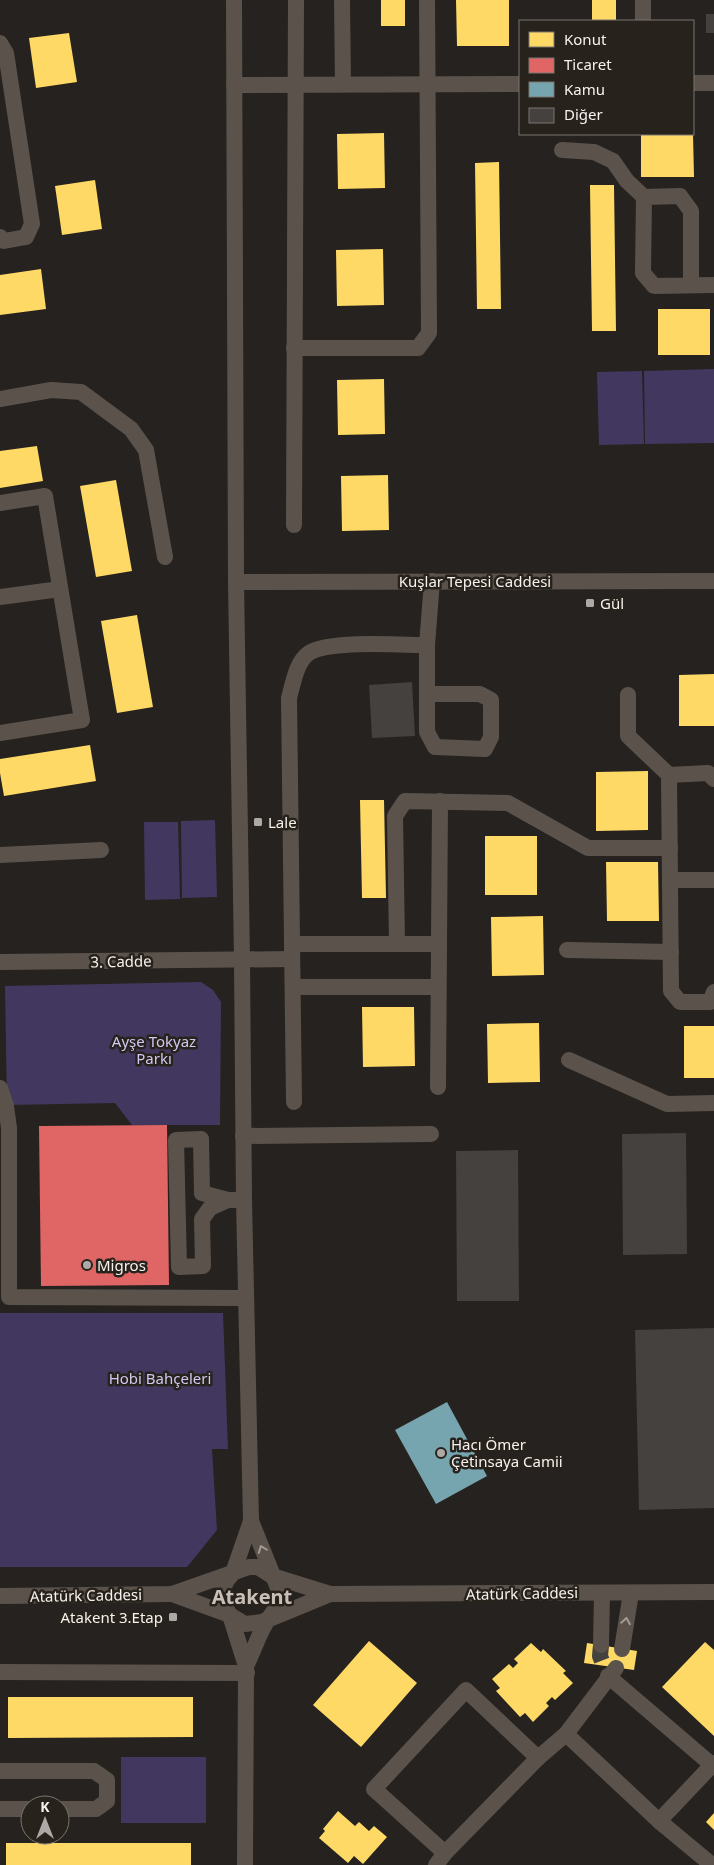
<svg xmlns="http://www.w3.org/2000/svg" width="714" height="1865" font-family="'Noto Sans',sans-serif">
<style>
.green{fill:#42385f}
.homes{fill:#ffd966}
.shops{fill:#e06666}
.public{fill:#76a5af}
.building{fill:#44413e}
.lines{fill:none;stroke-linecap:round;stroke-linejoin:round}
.minor-tunnel{stroke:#44413e;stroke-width:16;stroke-dasharray:16 8;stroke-linecap:butt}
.minor{stroke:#5b534b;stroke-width:16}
.oneway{stroke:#a19b94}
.poi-dot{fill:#ada9a6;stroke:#28221c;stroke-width:2}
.labels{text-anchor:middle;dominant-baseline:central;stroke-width:5;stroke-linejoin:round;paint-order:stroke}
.street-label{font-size:15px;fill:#f6f2ee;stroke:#28221c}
.poi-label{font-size:15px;fill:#f6f2ee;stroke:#28221c;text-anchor:start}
.park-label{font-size:15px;fill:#d0c8f2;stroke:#28221c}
.district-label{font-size:20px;font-weight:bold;fill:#c8bfb8;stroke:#28221c}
</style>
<rect width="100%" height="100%" fill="#25221f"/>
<g class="green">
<polygon points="714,369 714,443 645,444 644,371"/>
<polygon points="642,371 644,444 599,445 597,372"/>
<polygon points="215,820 217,897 182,898 181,821"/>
<polygon points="178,822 180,899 145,900 144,822"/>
<polygon points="201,982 213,990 221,1002 220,1125 132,1125 115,1103 7,1105 5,986"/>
<polygon points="0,1313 223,1313 228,1449 212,1449 217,1530 187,1567 0,1567"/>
<rect x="121" y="1757" width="85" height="66"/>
</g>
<g class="homes">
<rect x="381" y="0" width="24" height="26"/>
<polygon points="456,0 509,0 509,46 457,46"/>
<rect x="592" y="0" width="24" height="21"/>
<polygon points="69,33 77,82 36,88 29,38"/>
<polygon points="384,133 385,188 338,189 337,134"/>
<polygon points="641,134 693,134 694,177 641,177"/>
<polygon points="499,162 501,309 477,309 475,163"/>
<polygon points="95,180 102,229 62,235 55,186"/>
<polygon points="590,185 614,185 616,331 592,331"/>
<polygon points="383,249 384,305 337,306 336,250"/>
<polygon points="41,269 46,309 0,315 0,275"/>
<rect x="658" y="309" width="52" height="46"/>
<polygon points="384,379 385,434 338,435 337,380"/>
<polygon points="37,446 43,481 0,488 0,451"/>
<polygon points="388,475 389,530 342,531 341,476"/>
<polygon points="116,480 132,571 96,577 80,486"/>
<polygon points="137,615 153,707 117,713 101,621"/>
<polygon points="714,674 714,726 679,726 679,675"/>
<polygon points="90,745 96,781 4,796 0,773 0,759"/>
<polygon points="648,771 648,830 596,831 596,772"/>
<polygon points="360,800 384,800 386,898 362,898"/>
<rect x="485" y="836" width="52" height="59"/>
<polygon points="606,862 658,862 659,921 607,921"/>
<polygon points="543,916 544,975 492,976 491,917"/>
<polygon points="362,1007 414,1007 415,1066 363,1067"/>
<polygon points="539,1023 540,1082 488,1083 487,1024"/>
<rect x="684" y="1026" width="30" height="52"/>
<polygon points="369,1641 417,1683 361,1747 313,1705"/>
<polygon points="705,1642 714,1650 714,1736 662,1687"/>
<polygon points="531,1643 541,1652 543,1649 566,1671 563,1673 573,1683 555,1700 552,1697 546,1703 549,1706 533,1722 525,1713 520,1717 496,1691 500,1688 492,1679 509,1664 513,1668 518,1663 514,1659"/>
<polygon points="587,1643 637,1651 634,1670 584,1663"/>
<polygon points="8,1697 193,1697 193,1737 8,1738"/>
<polygon points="338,1811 355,1826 359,1822 369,1831 374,1826 387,1837 363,1864 354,1856 348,1863 319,1838 325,1831 323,1829"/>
<polygon points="714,1813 714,1830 706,1822"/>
<rect x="6" y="1843" width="185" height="22"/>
</g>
<polygon class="shops" points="167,1125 169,1285 41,1286 39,1126"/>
<polygon class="public" points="447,1402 487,1476 436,1504 395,1430"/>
<g class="building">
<rect x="706" y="14" width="8" height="19"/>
<polygon points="412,682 415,736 372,738 369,685"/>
<polygon points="686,1133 687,1254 623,1255 622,1134"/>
<polygon points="518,1150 519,1301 457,1301 456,1151"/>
<polygon points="714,1328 714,1508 639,1510 635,1330"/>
</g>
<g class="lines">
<polyline class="minor-tunnel" points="601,1645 600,1656 604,1666"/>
<g class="minor">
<path d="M 234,0 L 236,582 L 242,960 L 244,1200 L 251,1521 L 280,1593 C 279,1606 276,1608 269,1618 C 259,1632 254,1651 246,1666"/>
<polyline points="342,0 343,84"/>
<polyline points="643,0 643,21"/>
<polyline points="0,43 6,53 32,224 26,237 4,241 0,237"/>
<polyline points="693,83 714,83"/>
<polyline points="234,85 520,84"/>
<polyline points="562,150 594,152 613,161 627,181 644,197"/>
<polyline points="691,285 691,211 680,196 644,197 643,273 654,286 714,285"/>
<polyline points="294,348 418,348 429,333 427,0"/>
<polyline points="0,399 51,390 81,392 131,429 146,450 165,557"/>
<polyline points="0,503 45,496 82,720 0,733"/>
<polyline points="294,525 296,0"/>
<polyline points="236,582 714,581"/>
<polyline points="0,597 60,589"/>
<polyline points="427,694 480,694 491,700 491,737 485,749 435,747 427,732 427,645 432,581"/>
<polyline points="628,695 628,736 669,775 671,991 680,1002 710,1002 714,992"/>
<polyline points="669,775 708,773 714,779"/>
<polyline points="0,855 101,850"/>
<polyline points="670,880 714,880"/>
<polyline points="292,944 439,944"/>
<polyline points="397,944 395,816 405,801 508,803 588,848 670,848"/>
<polyline points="567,950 671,952"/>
<polyline points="0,962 292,959"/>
<polyline points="293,987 438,987"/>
<polyline points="569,1060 667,1104 714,1103"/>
<polyline points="438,1087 440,801"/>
<polyline points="0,1088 6,1106 9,1128 9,1297 246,1298"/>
<path d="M 294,1102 L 289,698 C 293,684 296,662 309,653 C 328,640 401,645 427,645"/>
<polyline points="243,1136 431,1134"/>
<polyline points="228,1200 210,1208 202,1219 203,1266 179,1267 176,1140 201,1139 202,1193 228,1200 244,1200"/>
<polyline points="172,1594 230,1615 245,1624 262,1622 330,1594"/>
<polyline points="0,1596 172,1594 249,1567 258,1567 272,1576 330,1594 714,1592"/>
<polyline points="601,1645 602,1594"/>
<polyline points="622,1649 631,1593"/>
<polyline points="0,1672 247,1673"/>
<polyline points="608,1676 712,1765"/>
<polyline points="566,1734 659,1821 712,1865"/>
<polyline points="0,1771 94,1771 107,1780 107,1801 96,1809 60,1809"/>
<polyline points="0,1809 30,1809"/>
<polyline points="659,1821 714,1763"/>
<polyline points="445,1853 374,1789 466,1690 538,1758"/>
<polyline points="245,1865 246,1666 230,1615 225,1607 222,1598 223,1589 227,1580 233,1573 251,1521"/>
<polyline points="436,1865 445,1853 538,1758 566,1734 616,1668"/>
</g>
</g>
<defs><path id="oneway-chevron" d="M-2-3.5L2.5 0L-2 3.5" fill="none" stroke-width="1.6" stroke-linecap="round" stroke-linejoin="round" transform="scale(1.25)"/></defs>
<g class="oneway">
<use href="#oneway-chevron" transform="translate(262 1549) rotate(-111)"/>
<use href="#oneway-chevron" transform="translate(626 1621) rotate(-81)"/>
</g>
<g class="poi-dot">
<rect x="585" y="598" width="10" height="10" rx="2.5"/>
<rect x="253" y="817" width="10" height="10" rx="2.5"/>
<circle cx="87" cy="1265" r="5"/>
<circle cx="441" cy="1453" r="5"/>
<rect x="168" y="1612" width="10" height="10" rx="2.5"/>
</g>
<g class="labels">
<g class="street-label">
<text x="475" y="581">Kuşlar Tepesi Caddesi</text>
<text transform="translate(121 961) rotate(-1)">3. Cadde</text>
<text transform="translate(522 1593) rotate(-1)">Atatürk Caddesi</text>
<text transform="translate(86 1595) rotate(-1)">Atatürk Caddesi</text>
</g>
<g class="poi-label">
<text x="600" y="603">Gül</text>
<text x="268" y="822">Lale</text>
<text x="97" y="1265">Migros</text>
<text x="451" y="1444">Hacı Ömer<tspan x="451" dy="17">Çetinsaya Camii</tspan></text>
<text x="163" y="1617" text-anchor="end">Atakent 3.Etap</text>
</g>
<g class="park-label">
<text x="154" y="1041">Ayşe Tokyaz<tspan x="154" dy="17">Parkı</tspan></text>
<text x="160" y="1378">Hobi Bahçeleri</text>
</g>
<g class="district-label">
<text x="252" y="1596">Atakent</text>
</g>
</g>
<rect x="519" y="20" width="175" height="115" fill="#28221c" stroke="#7a7570"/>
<rect x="529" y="32" width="25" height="15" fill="#ffd966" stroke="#7a7570"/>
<text x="564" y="45" font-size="15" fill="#f6f2ee">Konut</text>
<rect x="529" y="58" width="25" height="15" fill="#e06666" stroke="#7a7570"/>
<text x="564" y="70" font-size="15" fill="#f6f2ee">Ticaret</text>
<rect x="529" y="82" width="25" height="15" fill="#76a5af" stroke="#7a7570"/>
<text x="564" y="95" font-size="15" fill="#f6f2ee">Kamu</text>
<rect x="529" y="108" width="25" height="15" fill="#44413e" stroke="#7a7570"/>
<text x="564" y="120" font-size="15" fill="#f6f2ee">Diğer</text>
<g transform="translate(45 1820)"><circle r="24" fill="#28221c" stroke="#7a7570"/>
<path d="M0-4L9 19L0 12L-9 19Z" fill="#ada9a6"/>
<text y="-8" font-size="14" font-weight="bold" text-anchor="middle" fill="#f6f2ee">K</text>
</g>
</svg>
